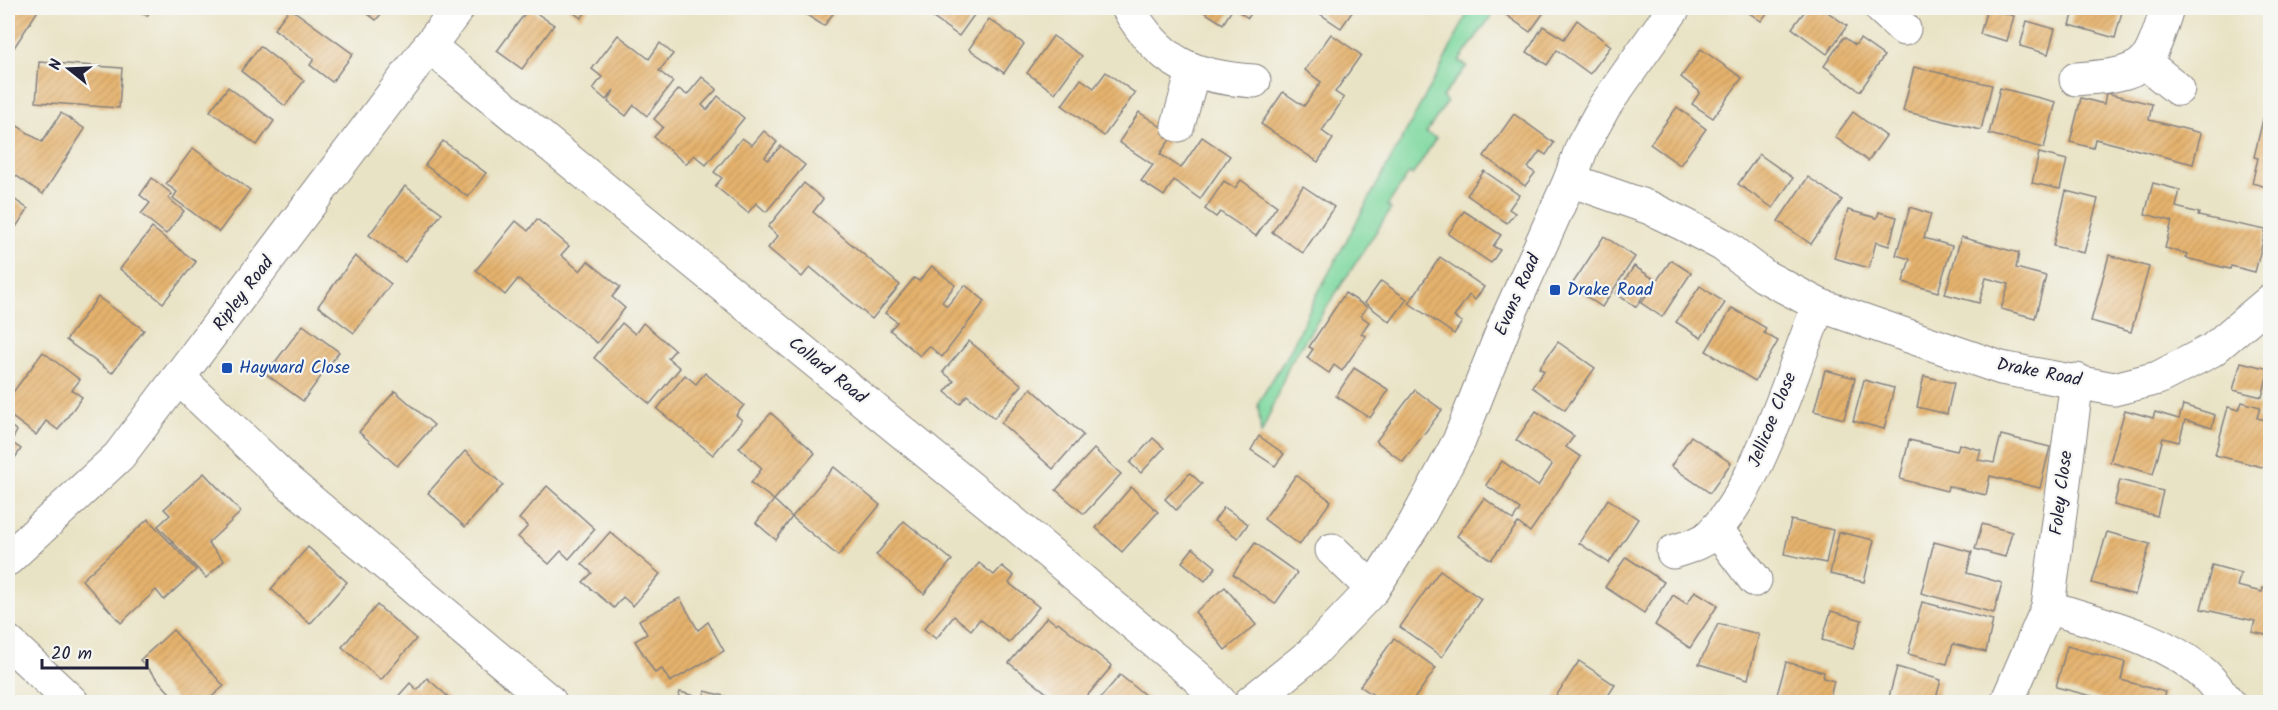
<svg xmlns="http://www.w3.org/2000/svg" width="2278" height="710" font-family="Kalam,sans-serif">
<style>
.green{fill:#7ed89f;stroke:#507d6d;stroke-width:1.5}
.building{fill:url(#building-hatch)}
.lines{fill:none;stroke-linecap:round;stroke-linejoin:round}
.minor-casing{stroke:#868280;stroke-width:35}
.minor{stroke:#fff;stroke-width:33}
.transit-dot{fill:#1a4fb4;stroke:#f6f6f2;stroke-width:2}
.labels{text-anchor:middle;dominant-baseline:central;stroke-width:4.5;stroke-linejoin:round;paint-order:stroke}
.transit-label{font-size:18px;fill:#164399;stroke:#f6f6f2;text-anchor:start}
.street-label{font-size:18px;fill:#22223b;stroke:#f6f6f2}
</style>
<defs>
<pattern id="building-hatch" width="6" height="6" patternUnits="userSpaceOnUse" patternTransform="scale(1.5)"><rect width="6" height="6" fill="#e5b26d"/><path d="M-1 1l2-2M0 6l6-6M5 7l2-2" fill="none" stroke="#c4995f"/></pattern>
</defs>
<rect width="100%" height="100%" fill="#f6f6f2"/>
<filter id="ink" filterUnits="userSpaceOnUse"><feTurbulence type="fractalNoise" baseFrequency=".0167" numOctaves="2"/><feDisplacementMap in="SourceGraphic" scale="12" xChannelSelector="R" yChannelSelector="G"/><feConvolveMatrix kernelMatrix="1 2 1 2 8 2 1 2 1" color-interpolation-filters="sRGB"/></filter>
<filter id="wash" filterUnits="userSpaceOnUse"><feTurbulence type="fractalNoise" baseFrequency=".008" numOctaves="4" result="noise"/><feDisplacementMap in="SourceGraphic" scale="24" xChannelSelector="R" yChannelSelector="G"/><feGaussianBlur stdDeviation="1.35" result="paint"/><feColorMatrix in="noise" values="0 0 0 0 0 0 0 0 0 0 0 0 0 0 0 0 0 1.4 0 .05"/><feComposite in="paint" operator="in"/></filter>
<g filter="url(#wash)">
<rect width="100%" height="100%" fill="#e9e3c5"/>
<polygon class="green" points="1470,8 1497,8 1459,61 1467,66 1442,97 1447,102 1426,133 1436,138 1413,175 1409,173 1387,206 1391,209 1290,363 1261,435 1258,403 1289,353 1314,300 1440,69"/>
<g id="blocks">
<g class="building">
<polygon points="8,8 39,9 8,57"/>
<polygon points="134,8 152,8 147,16"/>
<polygon points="290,8 353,54 332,82 310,65 314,59 274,29"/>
<polygon points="360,8 386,8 376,20"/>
<polygon points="529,8 554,25 522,69 497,51"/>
<polygon points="567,8 589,8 581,18"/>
<polygon points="796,8 837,8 824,26"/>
<polygon points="934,8 979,8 959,36 929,15"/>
<polygon points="1198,8 1255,8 1248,18 1233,8 1223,24"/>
<polygon points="1311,8 1355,8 1341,28"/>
<polygon points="1505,8 1547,8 1530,32 1502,12"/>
<polygon points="1742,8 1771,8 1761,21"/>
<polygon points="1807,8 1822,8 1847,26 1827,54 1792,28"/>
<polygon points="1987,8 2014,16 2007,41 1980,34"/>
<polygon points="2075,8 2123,8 2115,38 2070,25"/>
<polygon points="989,19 1024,44 1004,73 969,49"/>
<polygon points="1577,20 1611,46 1590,74 1557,50 1547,65 1527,52 1543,26 1564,39"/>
<polygon points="2027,21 2055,29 2048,54 2020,46"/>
<polygon points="1331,34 1361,55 1335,92 1344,98 1322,131 1333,139 1318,162 1261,124 1283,92 1304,106 1321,82 1305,70"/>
<polygon points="618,35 649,59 660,43 673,54 659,71 673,82 647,116 634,105 626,116 608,102 614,90 606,100 593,89 602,77 592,69"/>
<polygon points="1053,36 1082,56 1055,93 1027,73"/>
<polygon points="1844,37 1855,45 1860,39 1884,56 1860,91 1824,66"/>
<polygon points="260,46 304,81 285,106 241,71"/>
<polygon points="1701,49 1742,78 1713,118 1692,104 1700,92 1681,77"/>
<polygon points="39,62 122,68 119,108 36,102"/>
<polygon points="1914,67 1992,85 1981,130 1903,111"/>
<polygon points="1106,72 1135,93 1104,136 1062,105 1081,79 1094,88"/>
<polygon points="702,77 717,89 702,105 707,110 718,96 744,118 706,165 694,155 686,164 654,137 663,127 654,119 679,89 687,95"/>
<polygon points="228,87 274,121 257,145 210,111"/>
<polygon points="2000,88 2056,102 2044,148 1989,134"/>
<polygon points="2270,90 2270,188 2252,183 2258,158 2254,157"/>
<polygon points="2106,93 2152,104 2149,120 2201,133 2193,164 2095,139 2093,148 2070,142 2081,98 2104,104"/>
<polygon points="1677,107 1706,129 1680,165 1650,144"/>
<polygon points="1139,112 1173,135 1160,154 1181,168 1202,137 1230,156 1200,199 1174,180 1164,196 1141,181 1153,165 1119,142"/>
<polygon points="1853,112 1886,136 1868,161 1835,137"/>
<polygon points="61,113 85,129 43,194 8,170 8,125 10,121 42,142"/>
<polygon points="1514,114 1554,143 1546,155 1540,151 1528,168 1535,173 1525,186 1484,156"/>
<polygon points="764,131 777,142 765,157 768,160 781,146 805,165 766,212 756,203 748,213 715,186 722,178 714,172 742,138 752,145"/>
<polygon points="443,141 486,173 468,197 425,165"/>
<polygon points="193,148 250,190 219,232 173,198 177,192 166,184"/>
<polygon points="2039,153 2067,160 2060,189 2032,183"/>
<polygon points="1759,154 1793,178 1773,208 1738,184"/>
<polygon points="1484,171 1519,195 1509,209 1515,213 1507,223 1467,195"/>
<polygon points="1808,177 1842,200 1811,244 1778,221"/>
<polygon points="152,178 172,194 168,198 184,211 166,234 141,214 150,203 140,195"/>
<polygon points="1241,180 1277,206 1256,236 1220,212 1216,217 1205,209 1224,181 1235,188"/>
<polygon points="804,183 823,199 813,212 900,285 872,319 810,267 802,277 768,248 778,236 768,227"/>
<polygon points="2153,183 2180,190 2176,207 2199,213 2198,216 2266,230 2255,272 2231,266 2230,269 2186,258 2188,254 2165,248 2172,221 2145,214"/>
<polygon points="405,186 442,213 405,262 369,235"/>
<polygon points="1303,186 1334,207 1303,253 1272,232"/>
<polygon points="2066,191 2098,199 2084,253 2053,246"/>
<polygon points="8,195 28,209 8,239"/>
<polygon points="1910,207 1931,214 1924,238 1952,246 1938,292 1903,282 1910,259 1896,255"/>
<polygon points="1848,210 1877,218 1879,212 1897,217 1889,246 1876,242 1869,268 1834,258"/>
<polygon points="1464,211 1501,235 1493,246 1500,250 1491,263 1448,234"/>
<polygon points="537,219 569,246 561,255 580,271 588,261 620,287 612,297 625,308 597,343 518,279 505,295 476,270 516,221 528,231"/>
<polygon points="152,228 196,262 163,303 120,269"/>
<polygon points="1604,236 1635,257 1602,307 1571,286"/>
<polygon points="1961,237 2019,253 2016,268 2046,276 2035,318 2001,309 2009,284 1986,278 1979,303 1945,294"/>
<polygon points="2109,255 2149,267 2131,332 2091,321"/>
<polygon points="355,256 391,284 354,333 318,306"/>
<polygon points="1440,257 1484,287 1475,300 1469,295 1454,317 1462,322 1454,334 1409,303"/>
<polygon points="1671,260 1691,273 1662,317 1641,303"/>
<polygon points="932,266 955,285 942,302 947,306 965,285 985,301 942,357 929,346 920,356 890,330 897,322 885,313 914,278 919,281"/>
<polygon points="1634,266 1654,279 1636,307 1616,294"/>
<polygon points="1381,281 1407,299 1390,322 1365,303"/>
<polygon points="1700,286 1725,303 1701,338 1676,322"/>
<polygon points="1345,293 1367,307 1361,316 1369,322 1361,334 1366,336 1342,371 1334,365 1329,373 1307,358 1313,349 1309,347"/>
<polygon points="98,297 144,330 112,373 66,340"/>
<polygon points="1732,308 1766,328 1764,333 1778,341 1755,381 1706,351"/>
<polygon points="622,323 635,334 643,323 675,350 668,358 680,368 650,404 594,358"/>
<polygon points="303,325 339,352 303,401 266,374"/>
<polygon points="969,341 1022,385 994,418 967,395 960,404 945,392 954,381 943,372"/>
<polygon points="1558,342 1595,368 1565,410 1532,387 1544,371 1539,368"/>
<polygon points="43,352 80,380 72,390 82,397 58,430 46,421 36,435 8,414 8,399"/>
<polygon points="2241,362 2269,369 2262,397 2233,390"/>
<polygon points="1354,368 1389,390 1370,418 1336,396"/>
<polygon points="1825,370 1855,378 1844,419 1814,411"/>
<polygon points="705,373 744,405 736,415 742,420 713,455 657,409 685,375 696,384"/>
<polygon points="1924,376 1954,383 1947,414 1917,407"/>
<polygon points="1864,380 1894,388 1884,429 1853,421"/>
<polygon points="1031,388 1083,435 1053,469 1001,423"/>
<polygon points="1415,390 1442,410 1403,462 1376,441"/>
<polygon points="395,391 434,425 397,466 359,432"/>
<polygon points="2242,402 2260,407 2257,418 2266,420 2268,412 2270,412 2270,469 2215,455 2228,407 2239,410"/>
<polygon points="2183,405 2215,415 2212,428 2185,420 2179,442 2163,438 2153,474 2110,462 2125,410 2153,418 2155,412 2179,419"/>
<polygon points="1536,411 1574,436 1566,447 1581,457 1530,532 1518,523 1491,560 1457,536 1484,498 1513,520 1520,509 1486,485 1502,461 1538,486 1552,465 1516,440"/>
<polygon points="771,413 815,453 774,500 751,483 762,468 739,448"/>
<polygon points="8,424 17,431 11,442 21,449 8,468"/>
<polygon points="2001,435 2050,447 2040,488 1990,476 1986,495 1948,486 1947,491 1900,479 1909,440 1957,451 1959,444 1981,450 1978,460 1994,463"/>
<polygon points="1259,436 1284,454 1275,466 1251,450"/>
<polygon points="1691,436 1731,463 1710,493 1671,466"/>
<polygon points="1153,438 1164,448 1141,473 1130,463"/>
<polygon points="1094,449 1121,474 1084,514 1056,490"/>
<polygon points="465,451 503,485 465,527 428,493"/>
<polygon points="834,467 880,505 838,556 792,517"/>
<polygon points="204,473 241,512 208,543 224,561 206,578 158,526 170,515 164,509"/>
<polygon points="1190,473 1202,484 1176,510 1165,499"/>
<polygon points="1296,475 1331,501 1299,545 1264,519"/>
<polygon points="2120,480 2163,491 2157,516 2114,505"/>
<polygon points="547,486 595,529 569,559 561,551 549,564 518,537 528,526 519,519"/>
<polygon points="1131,487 1158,512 1122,552 1096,528"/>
<polygon points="1608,499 1638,519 1609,563 1579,543"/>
<polygon points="774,500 792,517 776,540 756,523"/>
<polygon points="1224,507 1248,524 1238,538 1214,521"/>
<polygon points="148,519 196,570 164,600 156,590 121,623 82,580"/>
<polygon points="1791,520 1833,530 1826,563 1784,554"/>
<polygon points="904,521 952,560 924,594 876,555"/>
<polygon points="1982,524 2012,532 2005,557 1975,549"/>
<polygon points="610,532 660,574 633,606 623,597 614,608 583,582 592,573 582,564"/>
<polygon points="1839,532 1874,540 1864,582 1830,574"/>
<polygon points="2107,532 2150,544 2135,595 2092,583"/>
<polygon points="1934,542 1972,552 1967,573 2002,583 1994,613 1921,593"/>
<polygon points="1255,543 1297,573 1275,604 1233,574"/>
<polygon points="308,547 347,582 310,624 271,589"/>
<polygon points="1193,548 1216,567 1205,581 1182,562"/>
<polygon points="1626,557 1664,582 1644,613 1605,587"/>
<polygon points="979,563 994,575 1002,566 1014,576 1009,583 1039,607 1009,643 980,619 971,630 954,616 936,639 924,629"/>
<polygon points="2212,565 2241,573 2237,586 2262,592 2263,588 2270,590 2270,636 2252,632 2255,621 2201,609"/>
<polygon points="1440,570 1481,599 1442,657 1400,627"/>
<polygon points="1225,587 1256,625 1225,650 1195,612"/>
<polygon points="1695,591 1718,605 1690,648 1655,625 1673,595 1687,604"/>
<polygon points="680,598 698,630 708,622 724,651 670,682 662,669 655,673 635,641 647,634 639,620"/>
<polygon points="1922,602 1993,620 1986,652 1953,644 1947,664 1908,654"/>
<polygon points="377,605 416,639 381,680 342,647"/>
<polygon points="1831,611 1862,620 1853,649 1822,640"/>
<polygon points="1047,617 1056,624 1058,622 1112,666 1082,702 1058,702 1009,663"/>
<polygon points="1718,624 1759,634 1748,679 1699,664"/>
<polygon points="173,630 224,686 206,702 178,702 140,660"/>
<polygon points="1394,638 1436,668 1412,702 1384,702 1360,686"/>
<polygon points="2067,646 2125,662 2121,680 2165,692 2162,702 2115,702 2056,687"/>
<polygon points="1579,661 1615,685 1604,702 1552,702"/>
<polygon points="1786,662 1824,672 1823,678 1834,681 1829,702 1775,702"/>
<polygon points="1897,667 1941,680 1935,702 1888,701"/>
<polygon points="1120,675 1140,691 1153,702 1097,702"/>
<polygon points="427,678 454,702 393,702 410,683 417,690"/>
<polygon points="705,691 747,702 677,702 680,692 703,698"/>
</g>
</g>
</g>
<g filter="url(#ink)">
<use href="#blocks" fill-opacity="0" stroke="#868280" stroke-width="1.5"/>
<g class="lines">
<g class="minor-casing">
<g id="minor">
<path d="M 1128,8 C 1160,63 1192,77 1254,81"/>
<polyline points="1881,8 1904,29"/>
<polyline points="429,46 1010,520 1198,678 1220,702"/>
<polyline points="2144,62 2178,89"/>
<path d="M 2076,79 C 2096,77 2127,77 2143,63 C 2154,54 2163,21 2167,8"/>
<polyline points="1178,125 1193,72"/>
<polyline points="1570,180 1650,208 1685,225 1723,245 1764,276 1819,305 2001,368 2114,389 2158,378 2212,350 2270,301"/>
<polyline points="180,379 288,482 550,702"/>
<polyline points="1716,529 1755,580"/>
<polyline points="1332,550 1373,589"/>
<path d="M 1673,552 C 1684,548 1698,545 1707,538 C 1756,496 1793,367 1819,305"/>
<polyline points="8,559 119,456 458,8"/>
<path d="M 2048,607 C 2101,624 2162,637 2204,674 C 2213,682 2220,693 2228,702"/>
<polyline points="8,642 72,702"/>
<polyline points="1251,702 1311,654 1373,589 1415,523 1459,441 1506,322 1570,180 1582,147 1604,107 1674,8"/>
<polyline points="2007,702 2048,607 2077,380"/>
</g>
</g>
<use href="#minor" class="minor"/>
</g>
</g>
<g class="transit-dot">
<rect x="1549" y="284" width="12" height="12" rx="3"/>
<rect x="221" y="362" width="12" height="12" rx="3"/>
</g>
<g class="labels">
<g class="transit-label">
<text x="1567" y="290">Drake Road</text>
<text x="239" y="368">Hayward Close</text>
</g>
<g class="street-label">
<text transform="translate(244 294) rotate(-53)">Ripley Road</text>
<text transform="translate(1518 295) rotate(-66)">Evans Road</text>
<text transform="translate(827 371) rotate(39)">Collard Road</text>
<text transform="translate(2039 373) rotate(11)">Drake Road</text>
<text transform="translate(1773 420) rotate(-68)">Jellicoe Close</text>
<text transform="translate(2062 493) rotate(-83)">Foley Close</text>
</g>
</g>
<rect width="2278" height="710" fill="none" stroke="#f6f6f2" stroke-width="30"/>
<g transform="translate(69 69) rotate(288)" stroke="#f6f6f2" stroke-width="4.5" paint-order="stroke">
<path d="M0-4.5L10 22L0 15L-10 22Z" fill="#22223b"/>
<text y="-9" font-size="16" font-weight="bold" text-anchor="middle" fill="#22223b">N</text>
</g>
<path d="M42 659v9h105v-9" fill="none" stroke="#22223b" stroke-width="3"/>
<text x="51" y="659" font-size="18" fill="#22223b" stroke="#f6f6f2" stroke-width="4.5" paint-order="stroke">20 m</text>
</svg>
